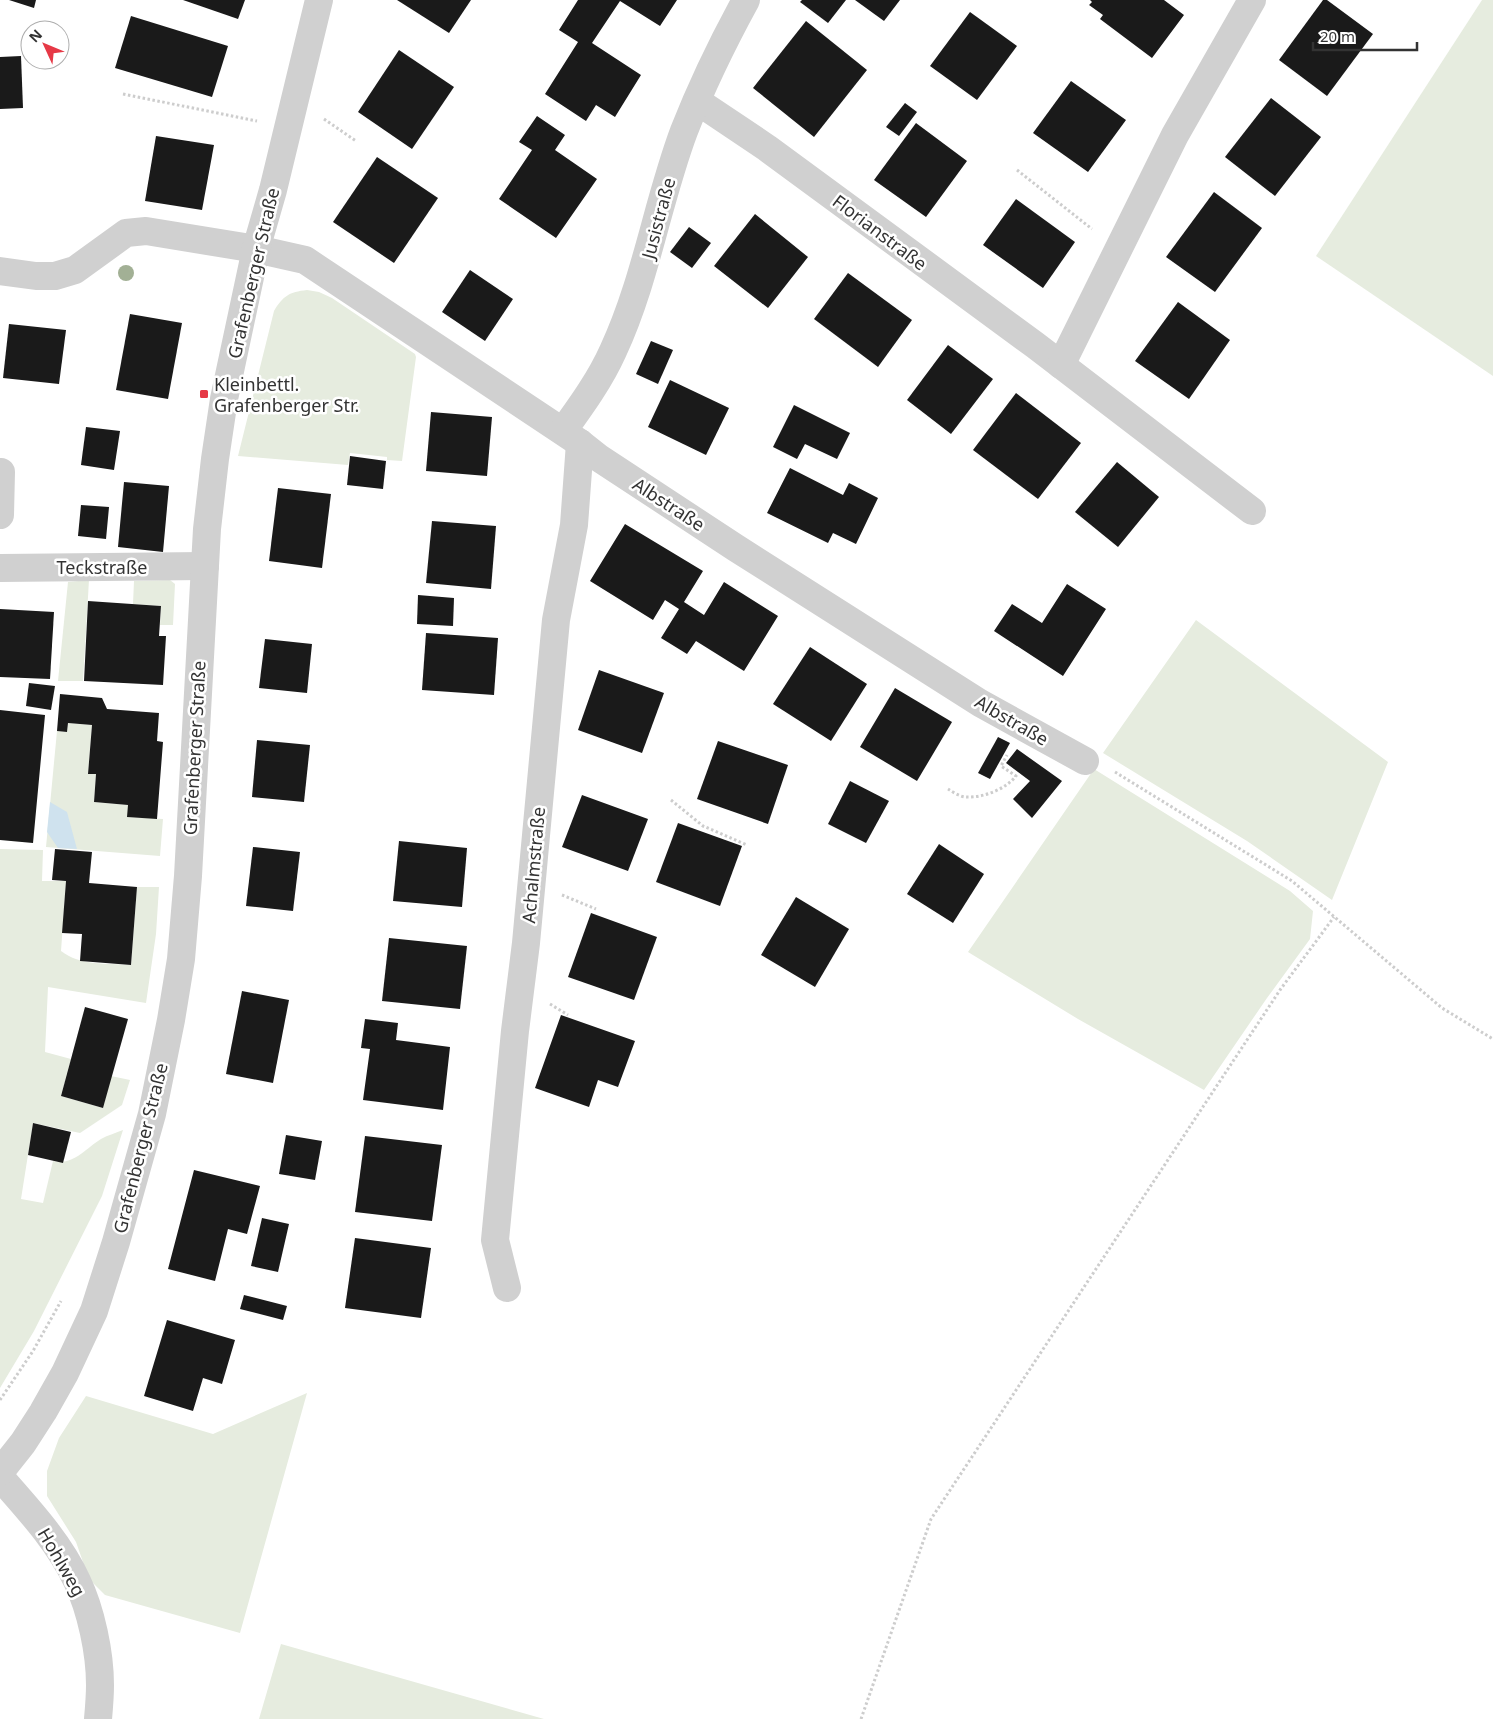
<svg xmlns="http://www.w3.org/2000/svg" width="1493" height="1719" font-family="'Noto Sans',sans-serif">
<style>
.green{fill:#e6ecdf}
.water{fill:#cfe2ee}
.building{fill:#1a1a1a}
.lines{fill:none;stroke-linecap:round;stroke-linejoin:round}
.path{stroke:#cdcdcd;stroke-width:3;stroke-dasharray:2.5 2.5;stroke-linecap:butt}
.minor{stroke:#d0d0d0;stroke-width:28}
.tertiary{stroke:#d0d0d0;stroke-width:28}
.tree{fill:#a2b095}
.poi-dot{fill:#e63946;stroke:#fff;stroke-width:2}
.labels{text-anchor:middle;dominant-baseline:central;stroke-width:5;stroke-linejoin:round;paint-order:stroke}
.street-label{font-size:18px;fill:#333;stroke:#fff}
.poi-label{font-size:18px;fill:#333;stroke:#fff;text-anchor:start}
</style>
<rect width="100%" height="100%" fill="#fff"/>
<g class="green">
<polygon points="1482,0 1493,0 1493,376 1316,256"/>
<path d="M 307,290 L 319,292 L 332,298 L 415,354 L 416,357 L 402,461 L 387,460 L 387,457 L 350,453 L 348,465 L 238,456 L 274,311 C 283,296 289,292 307,290 Z"/>
<polygon points="89,580 83,681 58,681 68,582"/>
<polygon points="170,580 175,584 173,625 160,625 161,606 133,604 134,581"/>
<polygon points="1196,620 1388,762 1332,900 1247,841 1103,753"/>
<polygon points="68,723 92,725 88,773 96,774 94,802 128,805 128,817 163,819 160,856 46,847 57,731 67,732"/>
<polygon points="1094,769 1290,891 1313,911 1310,939 1267,998 1204,1090 1078,1019 968,952"/>
<path d="M 0,849 L 43,850 L 42,881 L 66,881 L 61,951 C 80,966 107,963 131,965 L 137,887 L 159,887 L 156,934 L 146,1003 L 48,987 L 45,1052 L 71,1059 L 61,1096 L 103,1108 L 111,1076 L 130,1080 L 122,1105 L 80,1133 L 33,1123 L 21,1199 L 43,1203 L 53,1161 C 73,1166 85,1149 101,1139 C 108,1135 116,1133 123,1130 L 102,1196 L 34,1331 L 0,1388 Z"/>
<polygon points="307,1393 240,1633 105,1595 89,1579 76,1542 47,1496 47,1471 59,1438 86,1396 213,1434"/>
<polygon points="281,1644 544,1719 259,1719"/>
</g>
<polygon class="water" points="50,802 67,812 77,849 58,848 47,832"/>
<g class="building">
<polygon points="9,0 36,0 34,8"/>
<polygon points="183,0 245,0 238,19"/>
<polygon points="397,0 471,0 449,33"/>
<polygon points="578,0 677,0 660,26 620,1 592,43 641,75 615,117 596,105 586,121 545,94 578,42 559,30"/>
<polygon points="802,0 846,0 828,23 800,2"/>
<polygon points="855,0 900,0 884,21"/>
<polygon points="1090,0 1164,0 1184,15 1152,58 1100,19 1103,15 1089,5 1092,2"/>
<polygon points="1323,0 1327,0 1373,34 1327,96 1279,60"/>
<polygon points="970,12 1017,46 977,100 930,66"/>
<polygon points="131,16 228,46 212,97 115,68"/>
<polygon points="806,21 867,70 814,137 753,88"/>
<polygon points="399,50 454,87 412,149 358,112"/>
<polygon points="21,56 23,108 0,109 0,57"/>
<polygon points="1071,81 1126,120 1088,172 1033,133"/>
<polygon points="1271,98 1321,137 1275,196 1225,157"/>
<polygon points="905,103 917,112 899,136 886,127"/>
<polygon points="537,116 565,135 555,150 597,179 556,238 499,199 532,150 519,142"/>
<polygon points="916,123 967,161 926,217 874,180"/>
<polygon points="156,136 214,145 202,210 145,201"/>
<polygon points="377,157 438,198 394,263 333,222"/>
<polygon points="1214,192 1262,228 1215,292 1166,257"/>
<polygon points="1016,199 1075,242 1043,288 983,245"/>
<polygon points="755,214 808,257 768,308 714,266"/>
<polygon points="689,227 711,243 692,268 670,252"/>
<polygon points="470,270 513,299 485,341 442,312"/>
<polygon points="848,273 912,320 878,367 814,319"/>
<polygon points="1178,302 1230,340 1189,399 1135,361"/>
<polygon points="130,314 182,323 168,399 116,390"/>
<polygon points="9,324 66,330 59,384 3,378"/>
<polygon points="651,341 673,350 658,384 636,374"/>
<polygon points="948,345 993,379 951,434 907,400"/>
<polygon points="670,380 729,408 706,455 648,427"/>
<polygon points="1016,393 1081,443 1038,499 973,450"/>
<polygon points="794,405 850,433 837,459 805,444 797,459 773,447"/>
<polygon points="431,412 492,417 487,476 426,471"/>
<polygon points="86,427 120,431 114,470 81,465"/>
<polygon points="350,456 386,461 383,489 347,485"/>
<polygon points="1117,462 1159,497 1118,547 1075,512"/>
<polygon points="790,468 843,495 849,483 878,498 856,544 833,533 828,543 767,513"/>
<polygon points="124,482 169,486 163,552 118,547"/>
<polygon points="278,488 331,494 322,568 269,561"/>
<polygon points="81,505 109,507 106,539 78,536"/>
<polygon points="432,521 496,526 491,589 426,583"/>
<polygon points="625,524 703,571 684,602 704,615 724,582 778,616 744,671 696,641 687,654 661,638 679,609 665,600 653,620 590,581"/>
<polygon points="1067,584 1106,609 1063,676 994,631 1012,604 1042,623"/>
<polygon points="418,595 454,598 453,626 417,624"/>
<polygon points="88,601 161,606 159,636 166,636 163,685 84,681"/>
<polygon points="0,609 54,612 50,679 0,677"/>
<polygon points="426,633 498,638 494,695 422,690"/>
<polygon points="265,639 312,644 307,693 259,688"/>
<polygon points="810,647 867,684 831,741 773,704"/>
<polygon points="599,670 664,693 642,753 578,730"/>
<polygon points="29,683 55,686 51,710 26,706"/>
<polygon points="895,688 952,722 917,781 860,747"/>
<polygon points="60,694 102,698 107,709 159,713 157,741 163,742 157,819 127,817 128,805 94,802 96,774 88,774 92,725 68,723 67,732 57,731"/>
<polygon points="0,710 45,715 33,843 0,840"/>
<polygon points="998,737 1010,743 990,779 978,773"/>
<polygon points="257,740 310,745 304,802 252,797"/>
<polygon points="718,741 788,765 768,824 697,799"/>
<polygon points="1017,749 1062,781 1032,818 1013,799 1030,781 1006,763"/>
<polygon points="850,781 889,801 866,843 828,824"/>
<polygon points="582,795 648,819 628,871 562,847"/>
<polygon points="678,823 742,846 720,906 656,882"/>
<polygon points="399,841 467,848 462,907 393,901"/>
<polygon points="939,844 984,874 953,923 907,894"/>
<polygon points="253,847 300,852 293,911 246,906"/>
<polygon points="55,849 92,852 89,883 137,887 131,965 80,961 82,934 62,933 66,881 52,880"/>
<polygon points="796,897 849,929 815,987 761,955"/>
<polygon points="591,913 657,937 634,1000 568,977"/>
<polygon points="389,938 467,946 460,1009 382,1001"/>
<polygon points="242,991 289,1000 273,1083 226,1074"/>
<polygon points="85,1007 128,1019 103,1108 61,1096"/>
<polygon points="561,1015 635,1041 618,1087 598,1080 589,1107 535,1088"/>
<polygon points="365,1019 398,1023 396,1040 450,1047 443,1110 363,1100 370,1049 361,1048"/>
<polygon points="33,1123 71,1132 63,1163 28,1155"/>
<polygon points="286,1135 322,1141 315,1180 279,1174"/>
<polygon points="365,1136 442,1145 432,1221 355,1212"/>
<polygon points="194,1170 260,1186 247,1234 228,1229 215,1281 168,1269"/>
<polygon points="262,1218 289,1224 278,1272 251,1266"/>
<polygon points="355,1238 431,1248 421,1318 345,1308"/>
<polygon points="244,1295 287,1306 283,1320 240,1309"/>
<polygon points="167,1320 235,1340 222,1384 203,1378 193,1411 144,1396"/>
</g>
<g class="lines">
<g class="path">
<polyline points="123,94 257,121"/>
<polyline points="324,119 356,141"/>
<polyline points="1017,170 1092,229"/>
<polyline points="1115,772 1292,881 1442,1008 1493,1039"/>
<path d="M 948,789 C 953,792 960,797 966,797 C 983,798 1006,789 1016,776 L 1001,766 L 1007,755"/>
<polyline points="671,800 703,826 747,845"/>
<polyline points="562,895 596,909"/>
<polyline points="550,1004 568,1015"/>
<polyline points="0,1400 33,1351 61,1301"/>
<polyline points="861,1719 931,1519 1280,990 1334,917"/>
</g>
<g class="minor">
<polyline points="697,101 767,148 1035,345 1252,511"/>
<polyline points="0,271 36,276 55,276 75,270 126,233 146,231 256,249 305,260 580,443 599,458 736,548 980,703 1085,761"/>
<polyline points="1061,365 1175,135 1252,0"/>
<path d="M 563,431 C 581,406 600,380 613,351 C 646,280 657,203 684,131 C 702,85 723,42 746,0"/>
<polyline points="0,515 1,472"/>
<polyline points="0,568 205,566"/>
<polyline points="507,1288 495,1240 515,1031 526,943 556,620 574,525 580,443"/>
<path d="M 0,1477 C 28,1509 59,1542 77,1581 C 91,1610 100,1653 100,1685 C 100,1696 99,1708 98,1719"/>
</g>
<polyline class="tertiary" points="0,1472 23,1443 43,1412 65,1373 94,1311 116,1242 152,1114 171,1020 181,959 188,876 207,529 215,459 224,399 256,249 273,190 319,0"/>
</g>
<circle class="tree" cx="126" cy="273" r="8"/>
<rect class="poi-dot" x="199" y="389" width="10" height="10" rx="2.5"/>
<g class="labels">
<g class="street-label">
<text transform="translate(658 218) rotate(-75)">Jusistraße</text>
<text transform="translate(880 232) rotate(37)">Florianstraße</text>
<text transform="translate(253 273) rotate(-77)">Grafenberger Straße</text>
<text transform="translate(669 504) rotate(33)">Albstraße</text>
<text x="102" y="567">Teckstraße</text>
<text transform="translate(1012 720) rotate(30)">Albstraße</text>
<text transform="translate(194 748) rotate(-87)">Grafenberger Straße</text>
<text transform="translate(533 865) rotate(-85)">Achalmstraße</text>
<text transform="translate(140 1148) rotate(-76)">Grafenberger Straße</text>
<text transform="translate(62 1562) rotate(60)">Hohlweg</text>
</g>
<g class="poi-label">
<text x="214" y="384">Kleinbettl.<tspan x="214" dy="21">Grafenberger Str.</tspan></text>
</g>
</g>
<g transform="translate(45 45) rotate(314)"><circle r="24" fill="#ffffff" stroke="#adadad"/>
<path d="M0-4L9 19L0 12L-9 19Z" fill="#e63946"/>
<text y="-8" font-size="14" font-weight="bold" text-anchor="middle" fill="#333333">N</text>
</g>
<path d="M1313 42v8h104v-8" fill="none" stroke="#333333" stroke-width="2.5"/>
<text x="1320" y="42" font-size="15" fill="#333333" stroke="#ffffff" stroke-width="4" paint-order="stroke">20 m</text>
</svg>
